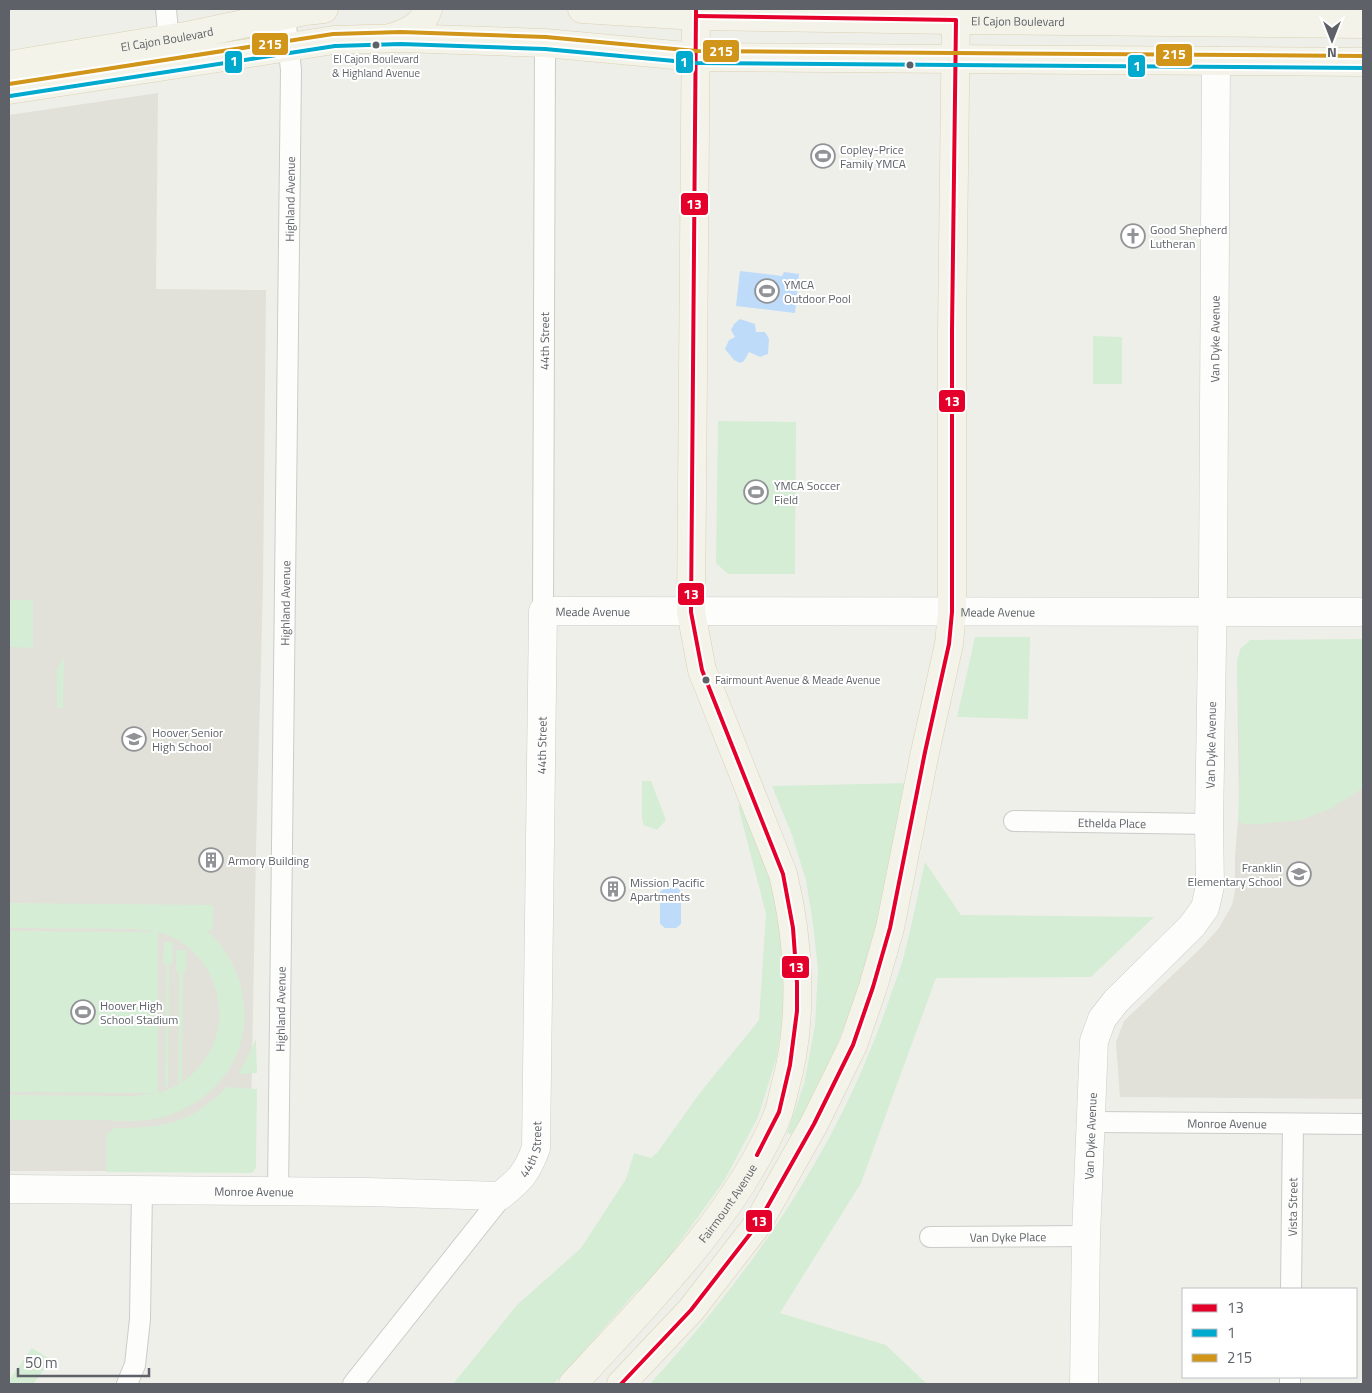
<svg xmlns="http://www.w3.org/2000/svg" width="1372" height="1393" font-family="'Titillium Web',sans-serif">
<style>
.education{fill:#e1e0d9}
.green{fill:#d6edd5;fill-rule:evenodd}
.water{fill:#bedbf9}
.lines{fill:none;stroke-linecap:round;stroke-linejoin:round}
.street-casing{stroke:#cbccca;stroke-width:22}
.secondary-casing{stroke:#cbcccb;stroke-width:29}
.primary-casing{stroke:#d9d2b5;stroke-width:29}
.street{stroke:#fdfdfc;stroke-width:20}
.secondary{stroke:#fdfdfc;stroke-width:28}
.primary{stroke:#f4f3e9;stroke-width:28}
.bus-1-casing{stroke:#fff;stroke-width:8}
.bus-2-casing{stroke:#fff;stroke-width:8}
.bus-3-casing{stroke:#fff;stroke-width:8}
.bus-1{stroke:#e4002b;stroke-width:4}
.bus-2{stroke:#00a9ce;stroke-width:4}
.bus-3{stroke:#d1951a;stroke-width:4}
.bus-dot{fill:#5e6268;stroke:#fff;stroke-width:2}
.labels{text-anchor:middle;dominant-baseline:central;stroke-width:4;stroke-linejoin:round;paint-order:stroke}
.bus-label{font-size:11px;fill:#5e6268;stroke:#fff}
.street-label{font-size:12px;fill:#5e6268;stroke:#fff}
.poi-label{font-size:12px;fill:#5e6268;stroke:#fff;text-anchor:start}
.line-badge{stroke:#fff;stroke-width:2}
.badge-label{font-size:14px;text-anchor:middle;font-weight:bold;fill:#fff}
</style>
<rect width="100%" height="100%" fill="#efefea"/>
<g class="education">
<polygon points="158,93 156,289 266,290 263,586 256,849 250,1171 9,1171 9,115"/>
<polygon points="1363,639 1363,1099 1120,1097 1116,1042 1124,1021 1201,948 1219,928 1232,905 1235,891 1235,856 1239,808 1237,661 1241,648"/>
</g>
<g class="green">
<polygon points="1093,336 1122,337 1122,384 1093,384"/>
<polygon points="718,421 796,422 795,574 728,574 716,563"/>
<polygon points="9,600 33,600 33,648 9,647"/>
<polygon points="975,637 1030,637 1028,719 957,717"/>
<polygon points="1363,639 1363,788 1330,809 1301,820 1246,825 1238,821 1240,771 1237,661 1241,648 1250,640"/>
<polygon points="64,657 63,708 57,708 57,668"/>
<polygon points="642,781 651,781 666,820 657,830 643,825 643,821 642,820"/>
<path d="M 907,783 C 894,852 881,922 858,989 C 841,1040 818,1088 796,1136 L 787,1133 L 804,1084 L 815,1025 L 818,970 L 813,924 L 806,880 L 792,835 L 772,786 Z"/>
<polygon points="744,802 769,873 782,929 786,1001 776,1060 758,1117 724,1181 655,1276 636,1292 554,1384 453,1384 517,1305 581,1248 626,1179 634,1153 651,1158 657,1153 699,1094 759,1020 766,914 738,806"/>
<path d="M 925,862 L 961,915 L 1154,917 L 1091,977 L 936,978 L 861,1183 L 780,1313 L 886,1345 L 927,1384 L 650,1384 C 756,1267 841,1145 891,994 C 896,980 902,965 905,951 C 913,921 918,891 925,862 Z"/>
<path d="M 9,903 L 213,905 L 213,930 L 207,930 C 234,956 247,988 244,1025 C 240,1073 199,1112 153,1119 C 136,1122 117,1121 100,1120 C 70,1120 39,1120 9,1120 L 9,1095 L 136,1096 L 154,1093 L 9,1092 L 9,931 L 155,932 L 137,929 L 9,928 ZM 158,932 C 221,949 241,1032 191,1075 C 182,1083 170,1090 158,1093 Z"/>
<polygon points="164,942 173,942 173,963 169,964 168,1087 165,1087 166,964 163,963"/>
<polygon points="176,950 186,950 186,971 183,972 182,1082 178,1082 179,972 176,971"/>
<polygon points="256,1039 257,1073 239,1074"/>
<path d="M 227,1087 L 257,1089 L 256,1168 L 252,1173 L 106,1172 L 106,1133 L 110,1133 L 114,1128 C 166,1128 189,1124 227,1087 Z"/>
<polygon points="32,1348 52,1360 33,1384 9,1384 9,1380"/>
</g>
<g class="water">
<polygon points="740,271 782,276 784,272 799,274 795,313 736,306"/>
<polygon points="740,319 755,324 756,332 765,332 769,339 768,354 760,357 749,352 744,361 740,363 734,360 725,349 729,340 735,337 731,330 734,324"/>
<polygon points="665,888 677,888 681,891 681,924 676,928 665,928 660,924 660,892"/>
</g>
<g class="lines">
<g class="street-casing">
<g id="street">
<polyline points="166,9 170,53"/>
<path id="s1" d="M 543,611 L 545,43"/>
<path id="s2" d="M 1014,821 L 1209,824"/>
<path id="s3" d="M 1091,1122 L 1363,1124"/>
<path id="s4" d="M 278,1191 L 291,70 L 285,16"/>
<path id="s5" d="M 930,1237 L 1086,1236"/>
<path id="s6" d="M 1291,1289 L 1293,1124"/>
<polyline points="127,1384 135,1365 140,1319 142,1190"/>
<polyline points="353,1384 496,1204 500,1196"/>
<polyline points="1290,1384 1290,1377"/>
</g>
</g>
<g class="secondary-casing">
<g id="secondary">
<path id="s7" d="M 9,1189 L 367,1192 L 500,1196 C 520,1180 527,1173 536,1148 L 543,611 L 1363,612"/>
<path id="s8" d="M 1084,1384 L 1086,1236 L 1094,1041 L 1102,1019 L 1116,1001 L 1192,926 L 1205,908 L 1210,886 L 1209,824 L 1213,586 L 1216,61"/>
</g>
</g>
<g class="primary-casing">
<g id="primary">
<path id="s9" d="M 582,9 L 696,16 L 956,20 L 1363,24"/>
<path d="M 391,38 C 408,32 423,26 428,9"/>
<path id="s10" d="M 9,65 L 191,35 L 305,11 L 324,9"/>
<polyline points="9,90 334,40 401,38 545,43 696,57 1363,62"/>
<path id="s11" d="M 573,1384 C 645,1305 735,1217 777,1117 C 780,1109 782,1100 784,1091 C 804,1022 800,944 783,874 L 702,670 L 691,612 L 696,9"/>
<polyline points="621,1384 691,1310 757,1225 814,1124 853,1045 873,987 890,928 925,752 949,644 952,612 952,331 956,9"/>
</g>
</g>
<use href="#street" class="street"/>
<use href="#secondary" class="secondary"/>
<use href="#primary" class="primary"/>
<g class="bus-1-casing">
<g id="bus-1">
<polyline points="696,9 691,612 702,670 783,874 793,928 797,983 797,1011 790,1065 779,1112 757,1155"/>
<polyline points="621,1384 691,1310 757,1225 814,1124 853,1045 873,987 890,928 925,752 949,644 952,612 952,331 956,20 696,16"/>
</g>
</g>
<g class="bus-2-casing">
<polyline id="bus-2" points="10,96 335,46 401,44 545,49 696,63 1363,68"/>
</g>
<g class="bus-3-casing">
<polyline id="bus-3" points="9,84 333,34 401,32 546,37 696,51 1363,56"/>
</g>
<use href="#bus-1" class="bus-1"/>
<use href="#bus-2" class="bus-2"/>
<use href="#bus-3" class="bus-3"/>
</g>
<defs>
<g id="stadium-ring" transform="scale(1.25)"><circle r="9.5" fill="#fff" stroke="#919396" stroke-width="1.5"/><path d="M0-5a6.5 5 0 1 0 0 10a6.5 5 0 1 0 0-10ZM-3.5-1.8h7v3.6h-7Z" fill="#919396"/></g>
<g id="church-ring" transform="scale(1.25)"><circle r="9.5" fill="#fff" stroke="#919396" stroke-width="1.5"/><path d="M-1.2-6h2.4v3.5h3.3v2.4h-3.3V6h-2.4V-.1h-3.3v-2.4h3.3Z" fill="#919396"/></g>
<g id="school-ring" transform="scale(1.25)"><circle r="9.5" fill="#fff" stroke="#919396" stroke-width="1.5"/><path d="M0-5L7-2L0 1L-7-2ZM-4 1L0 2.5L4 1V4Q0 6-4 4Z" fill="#919396"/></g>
<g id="building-ring" transform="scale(1.25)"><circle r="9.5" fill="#fff" stroke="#919396" stroke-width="1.5"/><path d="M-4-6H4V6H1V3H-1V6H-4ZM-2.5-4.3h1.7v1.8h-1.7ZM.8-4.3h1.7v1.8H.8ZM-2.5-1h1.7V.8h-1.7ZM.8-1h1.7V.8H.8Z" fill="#919396"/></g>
</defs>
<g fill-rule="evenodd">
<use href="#stadium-ring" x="823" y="156"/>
<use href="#church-ring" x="1133" y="236"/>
<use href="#stadium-ring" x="767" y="291"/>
<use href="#stadium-ring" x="756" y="492"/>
<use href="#school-ring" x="134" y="739"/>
<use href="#building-ring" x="211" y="860"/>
<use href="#school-ring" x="1299" y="874"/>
<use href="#building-ring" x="613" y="889"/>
<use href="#stadium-ring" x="83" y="1012"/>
</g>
<g class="bus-dot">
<circle cx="376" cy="45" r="4.5"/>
<circle cx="910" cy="65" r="4.5"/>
<circle cx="706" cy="680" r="4.5"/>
</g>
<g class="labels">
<g class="bus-label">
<text x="376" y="59">El Cajon Boulevard<tspan x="376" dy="14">&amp; Highland Avenue</tspan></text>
<text x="715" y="680" text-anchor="start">Fairmount Avenue &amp; Meade Avenue</text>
</g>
<g class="street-label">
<text stroke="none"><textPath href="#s9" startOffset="436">El Cajon Boulevard</textPath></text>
<text stroke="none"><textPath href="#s10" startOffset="160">El Cajon Boulevard</textPath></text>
<text stroke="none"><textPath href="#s4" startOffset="992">Highland Avenue</textPath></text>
<text stroke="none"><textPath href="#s8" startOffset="1088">Van Dyke Avenue</textPath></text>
<text stroke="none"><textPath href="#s1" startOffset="270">44th Street</textPath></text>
<text stroke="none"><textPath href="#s4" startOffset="588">Highland Avenue</textPath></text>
<text stroke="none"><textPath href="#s7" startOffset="1139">Meade Avenue</textPath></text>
<text stroke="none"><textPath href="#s7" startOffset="1544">Meade Avenue</textPath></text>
<text stroke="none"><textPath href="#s8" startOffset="682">Van Dyke Avenue</textPath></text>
<text stroke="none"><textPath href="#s7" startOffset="955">44th Street</textPath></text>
<text stroke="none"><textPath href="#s2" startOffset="98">Ethelda Place</textPath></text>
<text stroke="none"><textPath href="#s4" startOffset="182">Highland Avenue</textPath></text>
<text stroke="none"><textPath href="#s3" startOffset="136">Monroe Avenue</textPath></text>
<text stroke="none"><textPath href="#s8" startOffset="248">Van Dyke Avenue</textPath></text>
<text stroke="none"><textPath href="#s7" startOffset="550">44th Street</textPath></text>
<text stroke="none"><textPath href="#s7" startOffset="245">Monroe Avenue</textPath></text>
<text stroke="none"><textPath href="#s11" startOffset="238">Fairmount Avenue</textPath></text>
<text stroke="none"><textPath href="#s6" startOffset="82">Vista Street</textPath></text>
<text stroke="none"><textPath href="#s5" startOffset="78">Van Dyke Place</textPath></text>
</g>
<g class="poi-label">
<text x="840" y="149">Copley-Price<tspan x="840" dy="14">Family YMCA</tspan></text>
<text x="1150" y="229">Good Shepherd<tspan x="1150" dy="14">Lutheran</tspan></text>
<text x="784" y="284">YMCA<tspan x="784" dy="14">Outdoor Pool</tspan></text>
<text x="774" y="485">YMCA Soccer<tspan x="774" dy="14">Field</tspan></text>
<text x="152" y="732">Hoover Senior<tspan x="152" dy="14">High School</tspan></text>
<text x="228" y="860">Armory Building</text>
<text x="1282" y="867" text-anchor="end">Franklin<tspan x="1282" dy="14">Elementary School</tspan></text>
<text x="630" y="882">Mission Pacific<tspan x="630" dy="14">Apartments</tspan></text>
<text x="100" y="1005">Hoover High<tspan x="100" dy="14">School Stadium</tspan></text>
</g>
</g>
<g class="line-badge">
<rect x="251" y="32" width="38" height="24" rx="5" fill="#d1951a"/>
<rect x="702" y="39" width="38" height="24" rx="5" fill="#d1951a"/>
<rect x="1155" y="43" width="38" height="24" rx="5" fill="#d1951a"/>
<rect x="224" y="50" width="19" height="24" rx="5" fill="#00a9ce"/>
<rect x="675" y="50" width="19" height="24" rx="5" fill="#00a9ce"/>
<rect x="1127" y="54" width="19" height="24" rx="5" fill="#00a9ce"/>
<rect x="680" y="192" width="29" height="24" rx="5" fill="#e4002b"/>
<rect x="938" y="389" width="28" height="24" rx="5" fill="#e4002b"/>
<rect x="677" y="582" width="28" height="24" rx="5" fill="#e4002b"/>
<rect x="781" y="955" width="29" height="24" rx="5" fill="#e4002b"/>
<rect x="745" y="1209" width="28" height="24" rx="5" fill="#e4002b"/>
</g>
<g class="badge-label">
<text x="270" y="49">215</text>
<text x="721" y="56">215</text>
<text x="1174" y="59">215</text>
<text x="234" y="66">1</text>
<text x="684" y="67">1</text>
<text x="1137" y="71">1</text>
<text x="694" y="209">13</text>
<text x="952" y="406">13</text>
<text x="691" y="599">13</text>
<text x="796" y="972">13</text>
<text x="759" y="1226">13</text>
</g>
<rect width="1372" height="1393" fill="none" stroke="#5e6268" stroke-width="20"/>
<rect x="1182" y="1288" width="175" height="90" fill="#ffffff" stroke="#bfc0c3"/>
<rect x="1192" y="1304" width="25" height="8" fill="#e4002b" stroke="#bfc0c3"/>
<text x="1227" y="1313" font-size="15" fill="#5e6268">13</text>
<rect x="1192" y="1329" width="25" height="8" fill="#00a9ce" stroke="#bfc0c3"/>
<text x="1227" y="1338" font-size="15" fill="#5e6268">1</text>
<rect x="1192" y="1354" width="25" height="8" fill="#d1951a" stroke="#bfc0c3"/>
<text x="1227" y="1363" font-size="15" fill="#5e6268">215</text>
<g transform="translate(1332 40) rotate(180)" stroke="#ffffff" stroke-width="4" paint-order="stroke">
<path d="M0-4L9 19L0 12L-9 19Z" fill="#5e6268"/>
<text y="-8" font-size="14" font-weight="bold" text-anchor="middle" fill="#5e6268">N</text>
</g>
<path d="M18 1368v8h131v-8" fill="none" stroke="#5e6268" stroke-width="2.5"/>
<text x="25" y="1368" font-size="15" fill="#5e6268" stroke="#ffffff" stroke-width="4" paint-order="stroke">50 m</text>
</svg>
